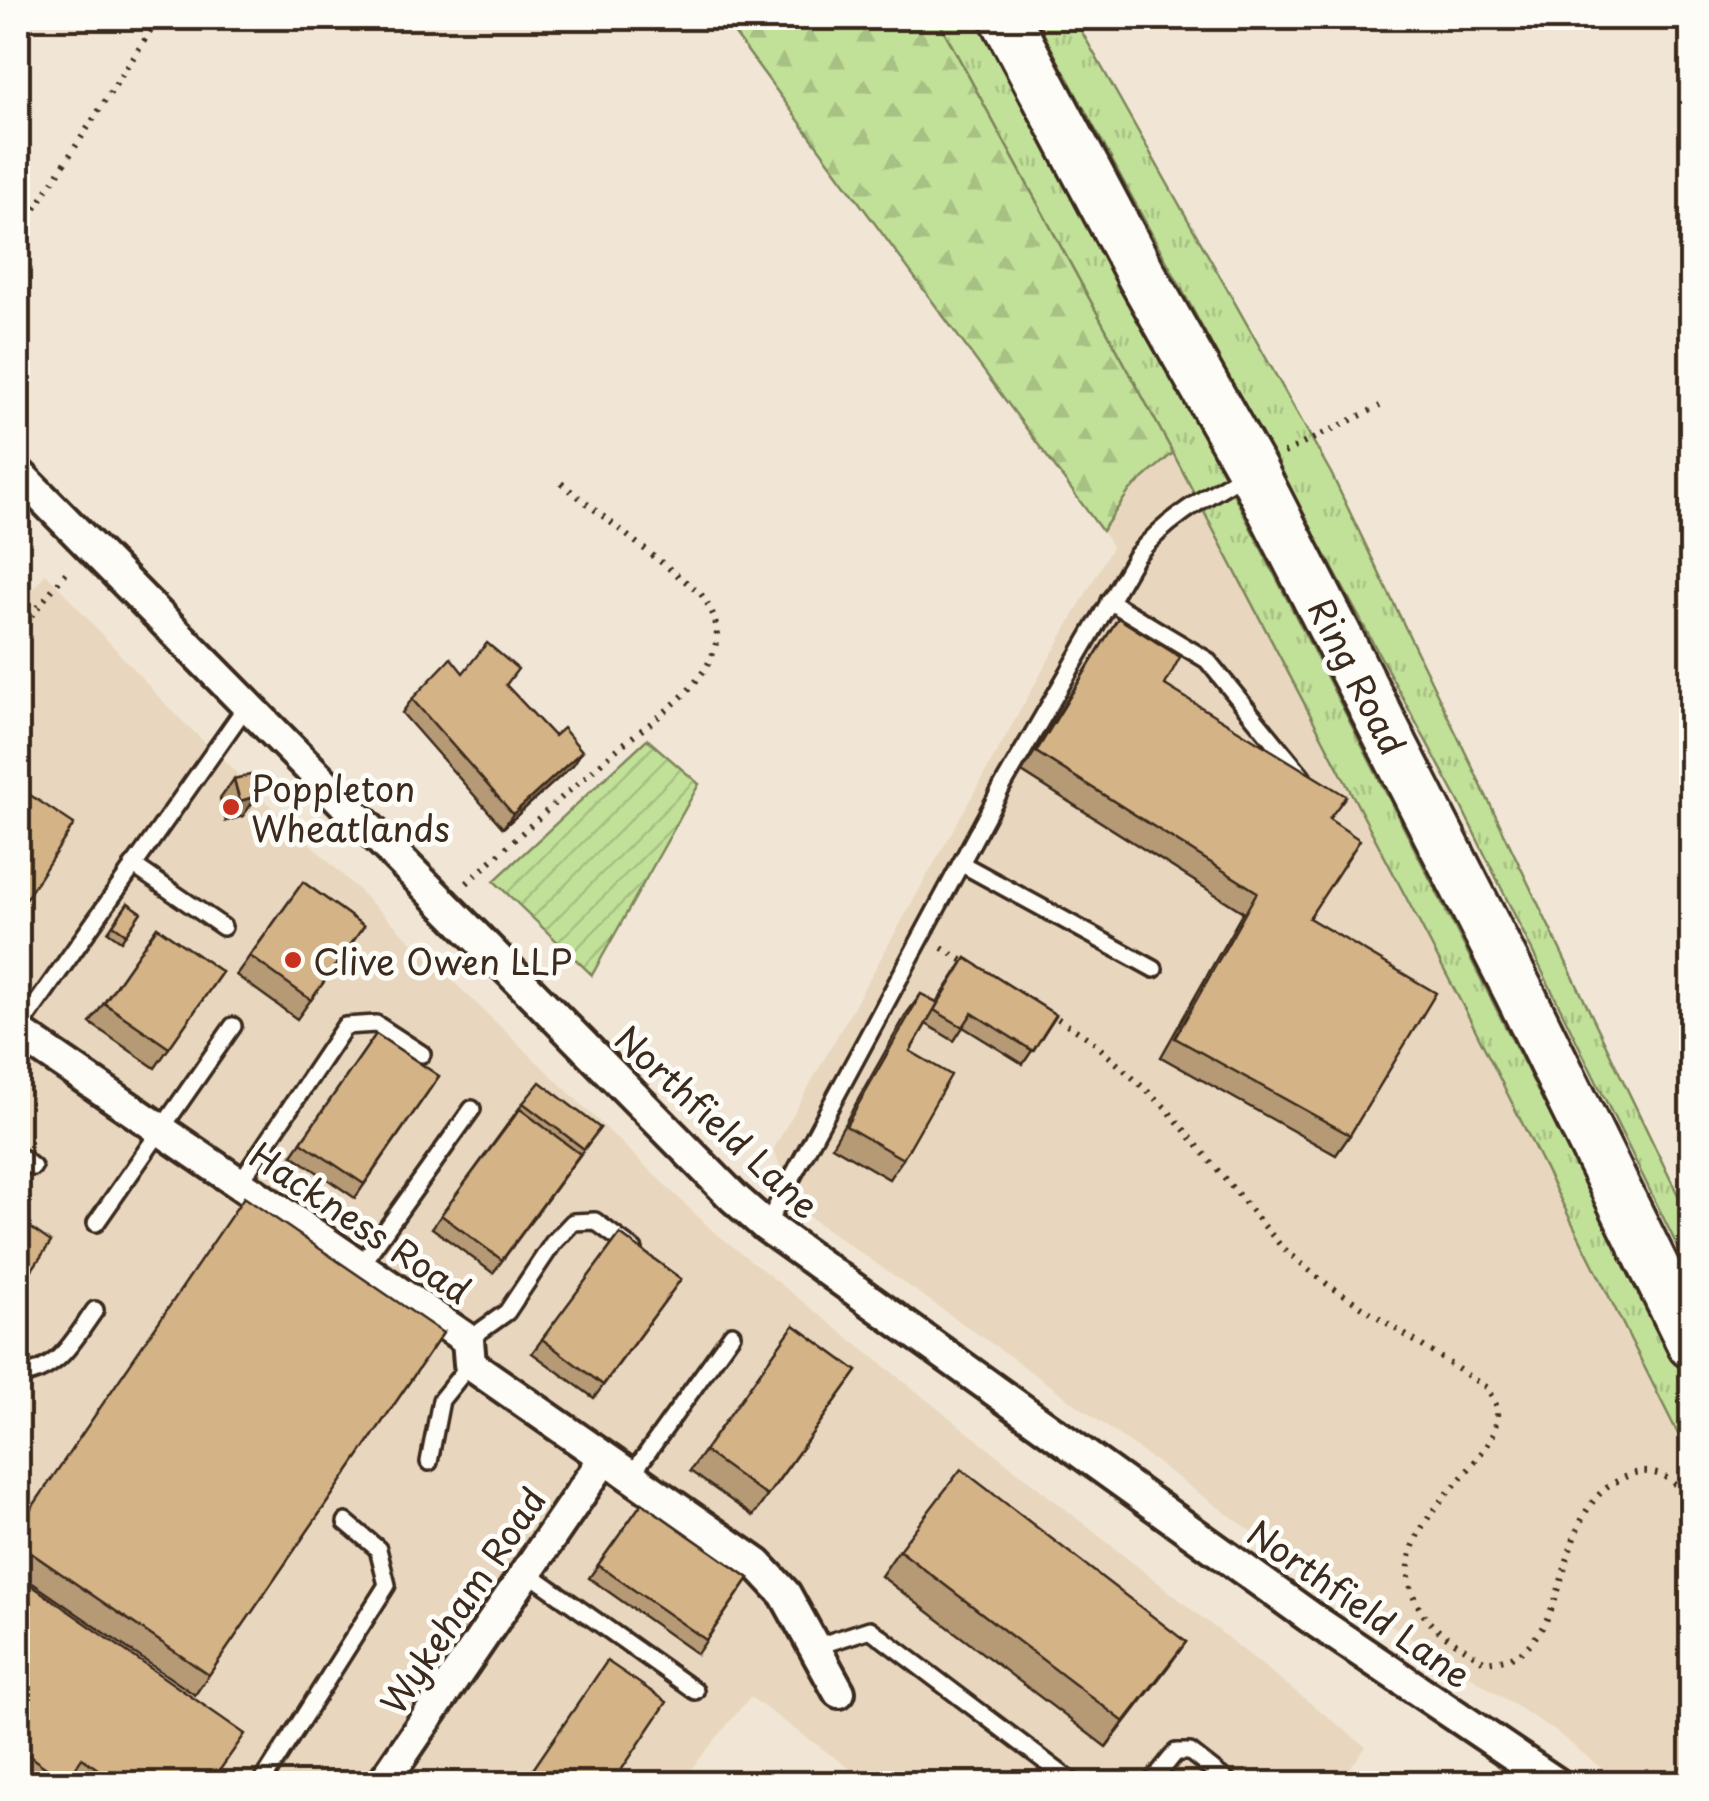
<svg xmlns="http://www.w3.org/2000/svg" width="1709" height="1801" font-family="'Playpen Sans',sans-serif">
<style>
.built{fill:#e8d7be}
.grass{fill:url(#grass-tufts);stroke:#7e855b;stroke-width:2.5}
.forest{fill:url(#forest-firs);stroke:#7e855b;stroke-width:2.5}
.garden{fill:url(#garden-furrows);stroke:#7e855b;stroke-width:2.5}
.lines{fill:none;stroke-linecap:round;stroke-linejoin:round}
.service-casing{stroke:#3b2a1e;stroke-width:22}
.minor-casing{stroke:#3b2a1e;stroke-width:38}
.trunk-casing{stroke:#3b2a1e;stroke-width:55}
.path{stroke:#3b2a1e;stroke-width:6;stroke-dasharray:2.5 8;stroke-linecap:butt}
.service{stroke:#fdfcf7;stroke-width:15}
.minor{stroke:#fdfcf7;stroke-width:30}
.trunk{stroke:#fdfcf7;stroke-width:48}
.wall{fill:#b69a74;stroke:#3b2a1e;stroke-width:2.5}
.shaded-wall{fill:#947d5e;stroke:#3b2a1e;stroke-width:2.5}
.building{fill:#d4b387;stroke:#3b2a1e;stroke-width:2.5}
.poi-dot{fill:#c8321e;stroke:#fdfcf7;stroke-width:4}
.labels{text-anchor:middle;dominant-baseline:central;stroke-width:10;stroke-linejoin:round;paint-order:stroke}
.street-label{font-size:35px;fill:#3b2a1e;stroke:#fdfcf7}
.poi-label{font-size:35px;fill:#3b2a1e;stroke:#fdfcf7;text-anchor:start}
</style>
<defs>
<pattern id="grass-tufts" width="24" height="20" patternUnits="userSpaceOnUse" patternTransform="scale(2.5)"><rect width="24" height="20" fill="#c1e098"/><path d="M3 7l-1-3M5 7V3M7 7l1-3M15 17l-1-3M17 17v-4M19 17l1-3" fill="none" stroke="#a7c083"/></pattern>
<pattern id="forest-firs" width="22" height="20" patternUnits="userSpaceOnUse" patternTransform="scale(2.5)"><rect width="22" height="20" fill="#c1e098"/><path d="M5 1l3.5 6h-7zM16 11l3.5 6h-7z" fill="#a7c083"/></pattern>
<pattern id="garden-furrows" width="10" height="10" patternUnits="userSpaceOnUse" patternTransform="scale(2.5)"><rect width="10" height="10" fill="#c1e098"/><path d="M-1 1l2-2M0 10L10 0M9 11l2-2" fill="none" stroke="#a7c083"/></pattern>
</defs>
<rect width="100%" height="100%" fill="#f1e6d5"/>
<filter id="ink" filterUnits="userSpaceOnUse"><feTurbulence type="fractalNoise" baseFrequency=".01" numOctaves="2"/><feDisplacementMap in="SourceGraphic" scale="20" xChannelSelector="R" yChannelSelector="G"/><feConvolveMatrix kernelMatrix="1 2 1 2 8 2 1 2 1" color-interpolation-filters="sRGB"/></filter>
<g filter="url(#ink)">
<g class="built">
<polygon points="1173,453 1474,1027 1691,1460 1691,1783 1620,1783 1555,1731 1305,1570 1005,1353 802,1212 773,1150 1112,547 1102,531 1130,490"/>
<polygon points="46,573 169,708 712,1230 1366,1747 1338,1783 870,1783 750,1697 680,1783 18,1784 18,608"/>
</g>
<g class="grass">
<polygon points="937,18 980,18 1190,409 1691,1390 1691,1460 1474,1027 1173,453"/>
<polygon points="1035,18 1074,18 1331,473 1691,1222 1691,1274 1459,802"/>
</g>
<polygon class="forest" points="723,18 937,18 1173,453 1130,490 1102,531"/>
<polygon class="garden" points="647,739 699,784 592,975 494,881"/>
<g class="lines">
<g class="service-casing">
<g id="service">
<polyline points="1109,601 1207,660 1302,776"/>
<polyline points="962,864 1154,969"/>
<polyline points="133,865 223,927"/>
<polyline points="18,1030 247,705"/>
<polyline points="18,1155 33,1167"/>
<polyline points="239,1184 345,1026 376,1024 422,1054"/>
<polyline points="96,1223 233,1026"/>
<path d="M 766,1226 L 1002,787 L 1136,556 C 1167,518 1206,497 1247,473"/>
<polyline points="360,1266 472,1109"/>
<polyline points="468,1340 507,1312 553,1243 573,1222 595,1221 634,1250"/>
<path d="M 18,1376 C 60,1370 72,1342 95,1310"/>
<polyline points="429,1462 441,1400 470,1364"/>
<polyline points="630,1477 732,1334"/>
<polyline points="527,1572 695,1691"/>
<polyline points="815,1647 870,1629 1075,1784"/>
<polyline points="261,1784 387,1585 378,1549 346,1522"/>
<polyline points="1150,1784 1176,1752 1190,1752 1231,1784"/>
</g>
</g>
<g class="minor-casing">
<g id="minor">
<polyline points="18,473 733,1197 766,1226 1310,1617 1557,1784"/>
<polyline points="18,1032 468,1340 470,1364 757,1564 785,1594 839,1692"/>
<polyline points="382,1784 604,1459"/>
</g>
</g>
<g class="trunk-casing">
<polyline id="trunk" points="1005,18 1142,276 1252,470 1518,990 1692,1344"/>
</g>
<g class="path">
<polyline points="18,235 159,18"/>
<polyline points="1284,453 1380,406"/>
<polyline points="18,632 69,569"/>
<path d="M 467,883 C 516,838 565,794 615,751 C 647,724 689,699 709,662 C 723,636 717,615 700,593 L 561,483"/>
<polyline points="942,948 970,965"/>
<path d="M 1049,1013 L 1090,1039 L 1166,1108 L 1281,1246 L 1321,1280 L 1487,1388 C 1490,1394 1496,1402 1497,1409 C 1503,1472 1365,1525 1423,1614 C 1436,1634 1466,1648 1485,1662 C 1511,1659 1521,1657 1537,1635 C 1572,1589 1562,1509 1619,1480 C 1629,1475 1636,1471 1648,1472 C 1671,1475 1682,1489 1692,1510"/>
</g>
<use href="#service" class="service"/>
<use href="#minor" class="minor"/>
<use href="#trunk" class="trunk"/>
</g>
<g class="wall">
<polygon points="1118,618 1165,685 1329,819 1309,918 1350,1135 1336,1155 1161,1057 1243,912 1022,772"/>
<polygon points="463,673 506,685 554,736 582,751 573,765 503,828 402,713 412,699"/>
<polygon points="234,779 243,816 226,821 220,799"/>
<polygon points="303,882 364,926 297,1019 236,975"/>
<polygon points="128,903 141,912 121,941 108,932"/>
<polygon points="157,927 222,972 155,1068 90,1023"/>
<polygon points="966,958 1056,1015 1023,1064 963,1027 954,1041 926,1024 910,1051 903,1159 889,1179 832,1146 907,1013 921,994 937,1002"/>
<polygon points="376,1034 439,1076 355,1198 292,1155"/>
<polygon points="523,1103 600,1128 493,1273 432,1228"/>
<polygon points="620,1234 681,1279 594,1398 532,1353"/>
<polygon points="794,1325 857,1371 753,1516 690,1471"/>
<polygon points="443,1333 195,1695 18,1573 18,1527"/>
<polygon points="642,1503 749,1578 697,1654 589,1578"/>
<polygon points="899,1550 1186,1642 1106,1747 881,1576"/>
<polygon points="18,1576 210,1784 77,1784 69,1778 65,1784 27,1784 18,1777"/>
</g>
<g class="shaded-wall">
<polygon points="582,751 573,765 503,828 513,814"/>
<polygon points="257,796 243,816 226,821 240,801"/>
<polygon points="1186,1642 1168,1667 1106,1747 1124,1722"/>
</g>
<g class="building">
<polygon points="1118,618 1180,657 1165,685 1346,796 1329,819 1360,840 1309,918 1436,993 1350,1135 1175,1038 1257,892 1036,752"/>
<polygon points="487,643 518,669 506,685 554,736 563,728 582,751 513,814 412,699 451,658 463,673"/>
<polygon points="250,775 257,796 240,801 234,779"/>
<polygon points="18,787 74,824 18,911"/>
<polygon points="303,882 364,926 311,1000 250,956"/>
<polygon points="128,903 141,912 126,934 113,925"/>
<polygon points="157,927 222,972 169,1048 104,1003"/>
<polygon points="966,958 1056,1015 1033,1051 972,1013 963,1027 934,1010"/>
<polygon points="921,994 938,1003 910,1051 951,1075 903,1159 846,1126"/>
<polygon points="376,1034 439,1076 364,1184 301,1142"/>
<polygon points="540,1082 600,1128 584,1149 523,1103"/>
<polygon points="520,1109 580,1154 502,1260 441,1215"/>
<polygon points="244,1197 443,1333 209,1675 18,1544 18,1528"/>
<polygon points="18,1219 51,1242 18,1290"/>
<polygon points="620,1234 681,1279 603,1385 542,1339"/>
<polygon points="794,1325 857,1371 767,1496 704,1451"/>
<polygon points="961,1469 1186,1642 1124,1722 899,1550"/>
<polygon points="642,1503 749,1578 706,1640 598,1565"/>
<polygon points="18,1576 245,1734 210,1784 119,1784 82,1758 66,1782 18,1748"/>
<polygon points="607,1661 667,1702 612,1784 523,1784"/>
</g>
</g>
<g class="poi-dot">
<circle cx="231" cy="807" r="10"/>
<circle cx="293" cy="960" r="10"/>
</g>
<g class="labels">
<g class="street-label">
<text transform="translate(1358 676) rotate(63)">Ring Road</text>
<text transform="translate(718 1121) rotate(43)">Northfield Lane</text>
<text transform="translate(361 1222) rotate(34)">Hackness Road</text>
<text transform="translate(462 1600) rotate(-56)">Wykeham Road</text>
<text transform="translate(1360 1603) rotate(35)">Northfield Lane</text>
</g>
<g class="poi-label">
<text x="251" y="787">Poppleton<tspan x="251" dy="40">Wheatlands</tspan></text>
<text x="313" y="960">Clive Owen LLP</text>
</g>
</g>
<rect width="1709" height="1801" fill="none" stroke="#fdfcf7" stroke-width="60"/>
<rect x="30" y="30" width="1649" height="1741" fill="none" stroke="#3b2a1e" stroke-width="4" filter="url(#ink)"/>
</svg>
